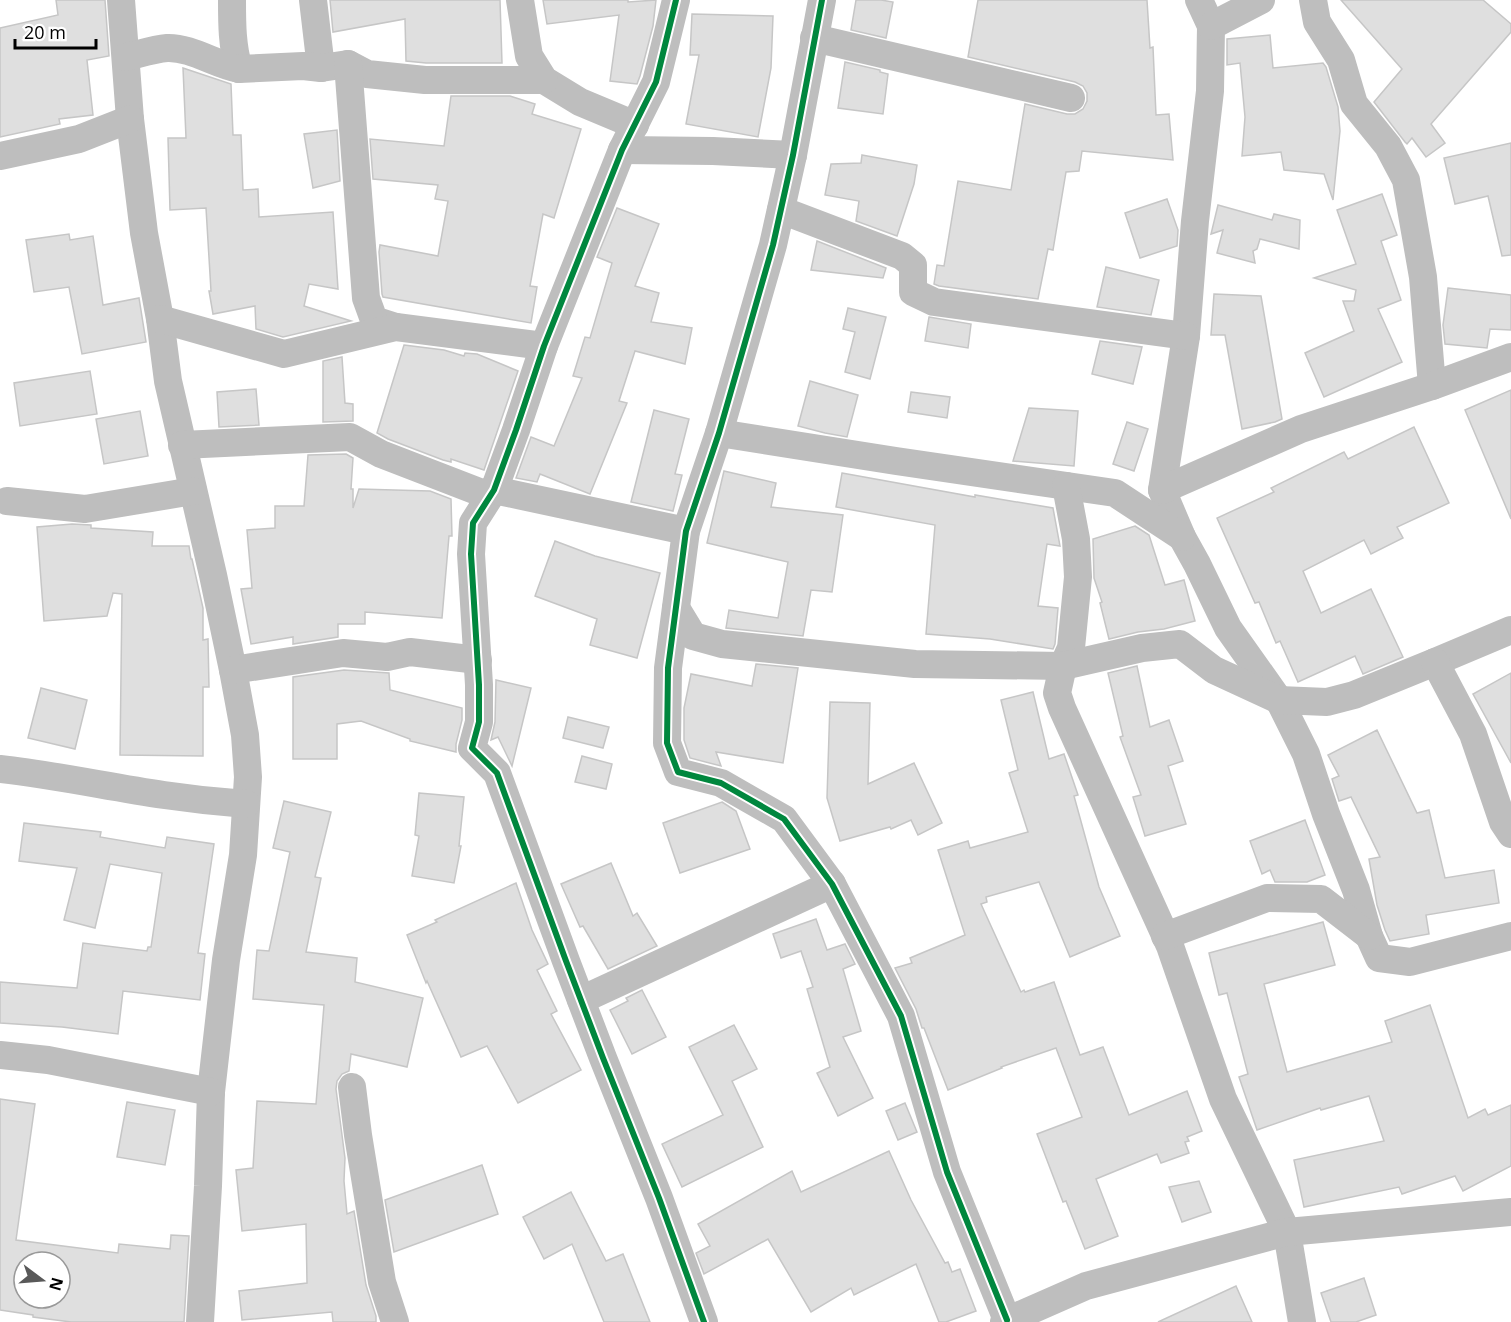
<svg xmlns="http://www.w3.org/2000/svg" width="1511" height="1322" font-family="'Open Sans',sans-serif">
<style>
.building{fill:#dfdfdf;stroke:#c6c6c6;stroke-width:1.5;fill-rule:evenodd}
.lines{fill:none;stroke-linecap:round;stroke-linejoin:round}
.street{stroke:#bebebe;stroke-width:28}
.cycleway-casing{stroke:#fff;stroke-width:10}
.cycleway{stroke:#00873e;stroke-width:6}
</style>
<rect width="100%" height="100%" fill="#fff"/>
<g class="building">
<polygon points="56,0 105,0 109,56 87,60 93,115 59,119 60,124 0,137 0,28 58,15"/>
<polygon points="330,0 500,0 502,63 426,63 406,61 405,19 333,32"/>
<polygon points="543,0 628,0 628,2 656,0 653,26 640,76 637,84 610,81 619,15 547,24"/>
<polygon points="856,0 881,0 893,2 886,38 851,30"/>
<polygon points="978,0 1147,0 1150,48 1153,47 1156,115 1169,114 1173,160 1082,151 1079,171 1066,172 1053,250 1048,249 1038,299 939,286 934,284 937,265 944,266 958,181 1011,190 1025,104 1067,114 1075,114 1083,109 1087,101 1087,93 1083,86 1075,82 968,57"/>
<polygon points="1341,0 1483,0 1511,24 1511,32 1431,124 1445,143 1426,157 1412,138 1407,144 1405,142 1374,102 1402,69"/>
<polygon points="692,14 773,16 771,68 758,137 686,124 699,55 690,55"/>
<polygon points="1270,35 1273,68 1323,63 1326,67 1338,107 1340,131 1333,200 1324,174 1284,170 1281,152 1242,156 1245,117 1240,63 1227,65 1227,39"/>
<polygon points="845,62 880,70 880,72 888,74 883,114 838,108"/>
<polygon points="183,68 231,84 233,135 241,135 243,190 258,189 259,217 333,212 338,289 309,284 304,306 351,321 283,337 256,329 255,306 213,314 209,291 211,291 206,208 170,210 168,138 186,138"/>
<polygon points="451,96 510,96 535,104 532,114 581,129 554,218 543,214 530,286 537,287 531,323 383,297 382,294 379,252 380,245 438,256 448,201 435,199 438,185 373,179 370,139 444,146"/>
<polygon points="337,130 340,181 313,188 304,134"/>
<polygon points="1511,143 1511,255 1502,256 1488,196 1455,204 1444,158"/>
<polygon points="862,155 917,165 914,184 897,236 856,221 859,201 825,195 831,164 861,163"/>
<polygon points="1382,194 1397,235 1381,241 1401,300 1378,309 1402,362 1324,397 1305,353 1354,331 1343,301 1354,301 1356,290 1314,278 1356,264 1337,210"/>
<polygon points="1167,199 1178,230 1177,246 1140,258 1125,213"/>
<polygon points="1218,205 1272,220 1274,214 1300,220 1299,249 1260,239 1257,249 1253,251 1255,263 1217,253 1223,230 1211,234"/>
<polygon points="617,208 659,224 635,286 659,293 651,322 692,328 685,364 635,351 619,401 627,403 590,494 540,474 537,482 516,478 531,437 554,446 582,378 573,376 585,337 590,338 612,263 597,257"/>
<polygon points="69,234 70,240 93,236 103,305 139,298 146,342 82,354 69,287 34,292 26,240"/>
<polygon points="817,241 886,268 883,278 811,270"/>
<polygon points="1106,267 1159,280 1151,315 1097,307"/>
<polygon points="1448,288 1511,295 1511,330 1490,329 1487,348 1445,344 1443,325"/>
<polygon points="1214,294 1261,296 1282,419 1275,422 1242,429 1225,335 1211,335"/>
<polygon points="848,308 886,317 870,379 845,372 855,332 843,329"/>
<polygon points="929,317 971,324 968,348 925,341"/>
<polygon points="1100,341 1142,347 1133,384 1092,374"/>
<polygon points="404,345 444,350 464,356 465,353 477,354 518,371 484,470 451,459 451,462 443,460 388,439 377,433"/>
<polygon points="342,357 345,403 353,404 353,421 323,422 323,361"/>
<polygon points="90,371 97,414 20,426 14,383"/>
<polygon points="810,381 858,395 847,437 825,433 798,426"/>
<polygon points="256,389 259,425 219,427 217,392"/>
<polygon points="1511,390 1511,519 1465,410"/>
<polygon points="911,392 950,397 947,418 908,412"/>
<polygon points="1029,408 1078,411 1074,466 1013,461"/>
<polygon points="654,410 689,419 675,474 682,475 673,511 631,502"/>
<polygon points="140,411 148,456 104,464 96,419"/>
<polygon points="1127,422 1148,429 1134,471 1113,464"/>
<polygon points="1414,427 1449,503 1397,527 1403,538 1371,554 1364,540 1303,571 1321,613 1371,589 1403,657 1363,674 1355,656 1298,682 1280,641 1276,643 1259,602 1255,603 1217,518 1274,492 1271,488 1344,452 1348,459"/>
<polygon points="346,454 353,458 351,489 353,489 353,508 359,489 430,491 451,499 452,536 449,536 442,618 365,612 365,624 338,624 338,637 293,644 293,637 251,644 241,589 252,588 247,530 275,528 275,506 304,506 308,455"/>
<polygon points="724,471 776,483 771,507 843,515 832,592 811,590 803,636 726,628 729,610 778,618 788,562 707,543"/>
<polygon points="842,473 975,497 975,495 1053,508 1060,546 1047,544 1038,606 1058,608 1055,644 1053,649 990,639 926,634 935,525 836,507"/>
<polygon points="72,524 91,525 91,528 153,532 152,546 189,546 191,559 192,559 203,608 203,640 208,639 209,687 203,687 203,756 120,755 122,594 113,593 107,616 44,621 37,527"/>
<polygon points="1135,526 1149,535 1165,585 1184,580 1195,621 1164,629 1138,632 1109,639 1100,603 1102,602 1094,578 1093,539"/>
<polygon points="555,541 595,556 660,573 637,658 590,645 597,619 535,596"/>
<polygon points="756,664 798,668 783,763 716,752 721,766 690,758 684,740 684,708 691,674 752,686"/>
<polygon points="1137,666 1150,727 1169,720 1183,761 1168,766 1186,824 1145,836 1133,797 1141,795 1120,737 1123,736 1108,673"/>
<polygon points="344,670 389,673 390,690 462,708 462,720 456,744 456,752 410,741 410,739 361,721 337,724 337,759 293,759 293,677"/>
<polygon points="1511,673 1511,763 1473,694"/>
<polygon points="496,680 531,688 512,766 498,737 491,740 495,722"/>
<polygon points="41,688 87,700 75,749 28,738"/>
<polygon points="1033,692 1049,759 1064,754 1078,795 1074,796 1099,887 1120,936 1070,957 1039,882 986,897 987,902 981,904 1021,992 1024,990 1025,992 1054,982 1080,1055 1103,1047 1129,1115 1187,1091 1202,1131 1187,1137 1189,1141 1185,1142 1189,1153 1161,1163 1157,1154 1096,1179 1118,1236 1085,1249 1066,1201 1063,1202 1037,1134 1082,1117 1056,1048 1001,1067 1002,1068 948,1090 924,1028 922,1028 916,1009 895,968 912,963 910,958 965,935 938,850 968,841 970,848 1028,832 1009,773 1018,770 1001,700"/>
<polygon points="830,702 870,703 868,784 914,763 942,823 918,835 911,820 891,829 890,827 840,841 827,798"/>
<polygon points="568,717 609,727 603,748 563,738"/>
<polygon points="1377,730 1417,813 1429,810 1445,878 1494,870 1499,903 1426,915 1429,934 1390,941 1385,930 1377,905 1369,859 1380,857 1351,797 1339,801 1332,779 1339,776 1328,755"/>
<polygon points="582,756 612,764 606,789 575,782"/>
<polygon points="419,793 464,797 459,846 461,846 454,883 412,876 419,836 415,835"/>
<polygon points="284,801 331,812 315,877 321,878 306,952 357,958 355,982 423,998 407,1067 351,1054 349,1071 342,1074 337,1081 336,1089 345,1158 344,1181 347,1214 354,1211 366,1285 376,1316 376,1322 333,1322 332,1312 242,1320 239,1291 307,1283 306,1224 242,1231 236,1170 253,1168 257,1101 316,1104 324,1005 253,999 257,950 269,951 290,852 273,848"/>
<polygon points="722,802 736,811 750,849 680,873 663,823"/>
<polygon points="1305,820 1325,875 1307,882 1275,882 1270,870 1262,874 1250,841"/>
<polygon points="24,823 101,832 100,837 165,848 167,837 214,844 198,953 205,954 200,1000 123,991 118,1034 62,1027 0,1023 0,982 77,988 83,943 147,951 148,947 151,947 162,873 110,864 95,928 64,920 77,868 19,861"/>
<polygon points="611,863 633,916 637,913 657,946 608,969 583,926 580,927 561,884"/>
<polygon points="516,883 532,930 548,964 537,970 557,1011 551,1014 581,1070 518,1103 487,1046 461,1057 427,981 426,983 407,935 437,922 435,920"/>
<polygon points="816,919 827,950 845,944 855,964 843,969 861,1031 843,1037 873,1098 838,1116 817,1073 830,1067 807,989 813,987 801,951 781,958 773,934"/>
<polygon points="1323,922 1335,965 1264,984 1287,1072 1392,1042 1385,1021 1430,1005 1468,1118 1485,1109 1488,1115 1511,1105 1511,1166 1463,1191 1455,1176 1402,1194 1399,1187 1304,1207 1294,1160 1384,1141 1369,1096 1321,1110 1320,1108 1257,1130 1239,1077 1248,1074 1227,993 1219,995 1209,953"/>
<polygon points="642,990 666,1037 632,1054 610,1010 628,1001 626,998"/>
<polygon points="734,1025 757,1069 732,1081 763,1147 682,1187 662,1144 723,1115 689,1047"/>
<path d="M 0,1099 L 35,1104 L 16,1240 L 118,1253 L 119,1244 L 170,1249 L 171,1235 L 189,1236 L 184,1322 L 71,1322 L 33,1317 L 33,1315 L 0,1310 ZM 24,1262 L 60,1262 L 60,1298 L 24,1298 Z"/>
<polygon points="127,1102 175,1110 165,1165 117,1157"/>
<polygon points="905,1103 917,1132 898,1140 886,1111"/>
<polygon points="889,1151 911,1200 945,1263 948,1262 952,1272 960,1269 976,1311 946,1322 939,1322 916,1264 854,1295 851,1288 811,1312 768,1239 704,1274 696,1253 710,1246 698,1224 792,1171 801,1192"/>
<polygon points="482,1165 498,1214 394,1252 385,1200"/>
<polygon points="1199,1181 1211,1212 1182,1222 1169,1187"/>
<polygon points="571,1192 606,1261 623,1254 650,1322 604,1322 572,1244 544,1259 523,1217"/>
<polygon points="1364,1278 1376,1315 1356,1322 1331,1322 1321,1293"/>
<polygon points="1236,1286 1252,1322 1158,1322"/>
</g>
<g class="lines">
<g class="street">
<polyline points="121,0 130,119 144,233 160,319 168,381 213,575 233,670 245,735 248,777 243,855 226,960 211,1092 208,1186 200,1322"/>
<path d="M 232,0 C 232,23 232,47 239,69"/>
<polyline points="313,0 321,68"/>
<polyline points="520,0 529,56 544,80 580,102 635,125"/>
<polyline points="676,0 656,82 622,150 544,346 516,430 494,490 473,523 471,554 479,685 479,722 472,748 497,773 566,961 603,1058 659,1198 704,1322"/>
<polyline points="822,0 793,155 773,245 719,433 686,531 668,668 667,743 678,772 721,783 784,819 832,884 901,1016 947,1172 1007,1320"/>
<polyline points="1199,0 1211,26 1210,91 1195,221 1186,336 1162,490 1182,537 1197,564 1228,628 1279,700 1306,754 1326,814 1356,890 1369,936 1379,958 1410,962 1511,936"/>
<polyline points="1313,0 1317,22 1341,60 1354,104 1388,146 1406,180 1423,277 1432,386"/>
<polyline points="1211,26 1261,0"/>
<polyline points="814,38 1071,98"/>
<path d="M 126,57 C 139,54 154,49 167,48 C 191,47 216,65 239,69 L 303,66 L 321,68 L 348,64 L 367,74 L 425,80 L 544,80"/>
<polyline points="348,64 366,298 374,320 396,327"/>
<polyline points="622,150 713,151 793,155"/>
<polyline points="0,156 79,139 130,119"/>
<polyline points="781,210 902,256 913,265 913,292 934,302 1186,336"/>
<polyline points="160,319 284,354 396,327 544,346"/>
<polyline points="719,433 896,461 1115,493 1182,537"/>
<polyline points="182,445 350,437 381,454 482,493 494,490 686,531"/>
<polyline points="1066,486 1076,539 1078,577 1071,648 1063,666 1057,693 1062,708 1170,946 1223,1099 1287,1232 1302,1322"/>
<polyline points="1162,490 1301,429 1432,386 1511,357"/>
<polyline points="7,501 85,509 193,491"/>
<polyline points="676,608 693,636 722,644 915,664 1063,666 1142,648 1180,644 1214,670 1279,700 1327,702 1354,695 1435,662 1511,630"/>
<polyline points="1435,662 1473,734 1503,822 1511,834"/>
<polyline points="233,670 343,653 387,657 410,652 478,660"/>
<path d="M 0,769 C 55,775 109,787 164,795 C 191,799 218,802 246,804"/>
<polyline points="1165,936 1267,898 1321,899 1369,936"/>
<polyline points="581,1000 832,884"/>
<polyline points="0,1055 48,1060 211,1092"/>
<polyline points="352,1087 358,1135 382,1282 395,1322"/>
<polyline points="1004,1322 1086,1286 1287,1232 1511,1212"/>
</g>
<g class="cycleway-casing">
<g id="cycleway">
<polyline points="676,0 656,82 622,150 544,346 516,430 494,490 473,523 471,554 479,685 479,722 472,748 497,773 566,961 603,1058 659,1198 704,1322"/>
<polyline points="822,0 793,155 773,245 719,433 686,531 668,668 667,743 678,772 721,783 784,819 832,884 901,1016 947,1172 1007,1320"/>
</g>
</g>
<use href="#cycleway" class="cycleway"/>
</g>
<g transform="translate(42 1280) rotate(106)"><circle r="28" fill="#ffffff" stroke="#999999" stroke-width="1.5"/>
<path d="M0-4.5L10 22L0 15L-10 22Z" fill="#595959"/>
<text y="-9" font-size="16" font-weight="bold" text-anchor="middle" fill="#000000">N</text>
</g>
<path d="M15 39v9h81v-9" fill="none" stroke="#000000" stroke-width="3"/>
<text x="24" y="39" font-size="18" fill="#000000" stroke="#ffffff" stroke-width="4.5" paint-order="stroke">20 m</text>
</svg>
